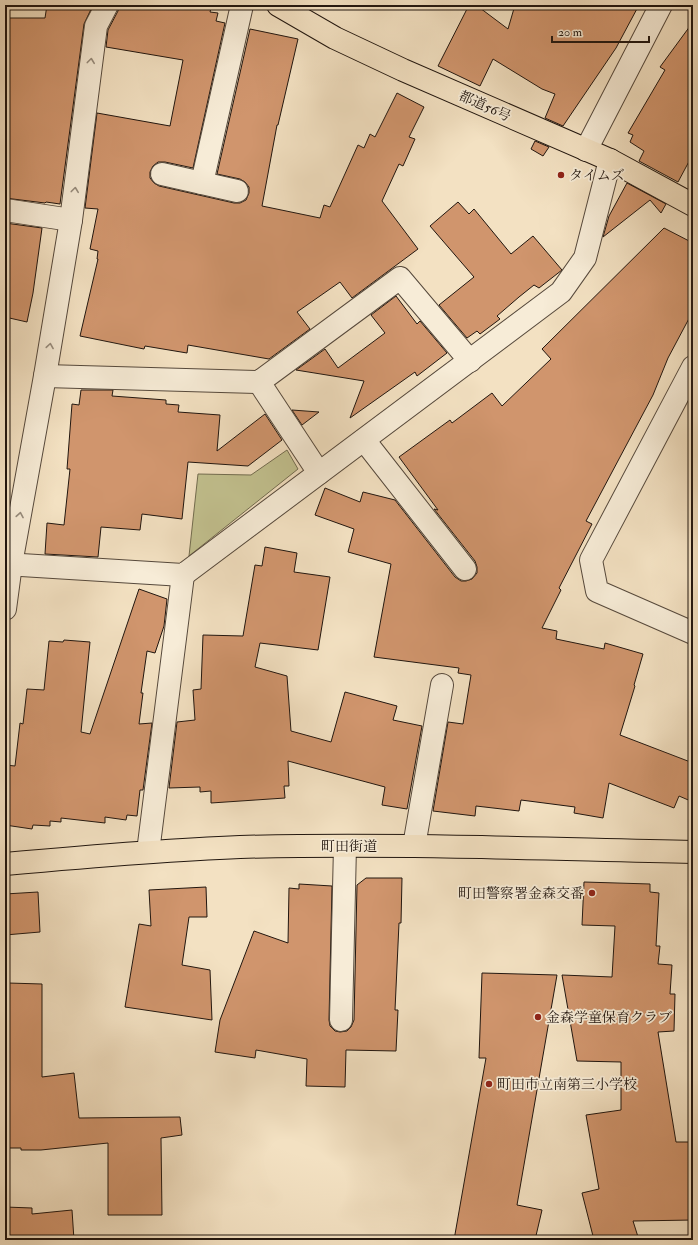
<svg xmlns="http://www.w3.org/2000/svg" width="698" height="1245" font-family="'IM FELL Double Pica','Noto Serif JP',serif">
<style>
.green{fill:#c2c18f;stroke:#726c4f}
.building{fill:#d0956d;stroke:#21160f}
.lines{fill:none;stroke-linecap:round;stroke-linejoin:round}
.minor-casing{stroke:#56493c;stroke-width:24}
.major-casing{stroke:#21160f;stroke-width:24}
.minor{stroke:#f7ecd7;stroke-width:22}
.major{stroke:#f3e1c2;stroke-width:22}
.oneway{stroke:#978c7d}
.poi-dot{fill:#8f2418;stroke:#f7ecd7;stroke-width:1.5}
.labels{text-anchor:middle;dominant-baseline:central;stroke-width:3.5;stroke-linejoin:round;paint-order:stroke}
.street-label{font-size:14px;fill:#21160f;stroke:#f7ecd7}
.poi-label{font-size:14px;fill:#21160f;stroke:#f7ecd7;text-anchor:start}
</style>
<rect width="100%" height="100%" fill="#f3e1c2"/>
<filter id="stains"><feTurbulence type="fractalNoise" baseFrequency=".005" numOctaves="4"/><feColorMatrix values="0 0 0 0 .2 0 0 0 0 .09 0 0 0 0 .02 0 0 0 .5 -.17"/></filter>
<radialGradient id="worn" r=".72"><stop offset=".6" stop-color="#630" stop-opacity="0"/><stop offset="1" stop-color="#630" stop-opacity=".3"/></radialGradient>
<polygon class="green" points="287,450 298,469 189,556 198,474 251,475"/>
<g class="building">
<polygon points="47,5 93,5 84,24 60,204 46,202 45,203 5,198 5,18 45,18"/>
<polygon points="119,5 212,5 210,12 218,13 216,21 225,23 193,168 165,162 158,162 153,166 150,172 150,178 154,183 159,186 234,203 240,203 246,200 249,193 249,187 245,182 240,179 217,174 250,29 298,39 278,125 277,125 262,206 320,218 324,205 330,207 358,145 364,148 370,134 375,137 397,93 424,107 409,137 415,139 403,166 399,164 382,201 418,249 352,298 340,282 297,312 310,329 269,359 188,345 187,353 145,346 144,349 80,336 98,259 97,259 98,251 90,249 98,209 85,208 97,113 170,126 183,60 106,47 108,30 118,11"/>
<polygon points="469,5 476,5 508,29 515,5 639,5 616,48 563,126 545,118 555,94 542,89 493,59 480,86 438,66"/>
<polygon points="693,22 693,154 678,182 639,161 644,151 630,142 633,135 628,133 665,70 660,67"/>
<polygon points="535,141 549,147 543,156 531,149"/>
<polygon points="627,183 666,204 661,213 650,200 603,237 609,216"/>
<polygon points="458,202 469,214 474,209 511,254 533,236 562,270 539,288 534,285 519,297 497,316 500,319 480,334 477,331 467,338 439,305 474,277 430,226"/>
<polygon points="5,223 42,228 33,293 27,322 5,317"/>
<polygon points="664,228 693,243 693,311 668,358 653,395 586,521 592,524 559,588 561,590 542,628 557,631 556,639 604,649 605,643 643,654 634,685 635,686 620,735 693,763 693,802 679,796 674,808 609,783 603,818 574,813 575,807 521,800 519,811 476,806 475,816 433,811 448,722 463,724 471,675 458,673 459,668 374,657 391,564 348,552 354,529 315,515 325,488 360,502 363,492 395,500 455,577 461,581 466,581 472,579 477,573 477,567 475,561 434,509 438,510 399,457 450,420 452,423 492,393 502,406 551,359 542,349"/>
<polygon points="396,296 417,324 420,321 447,353 417,376 415,372 350,418 364,381 296,370 325,349 338,368 385,333 371,315"/>
<polygon points="81,390 113,390 112,396 166,400 166,404 179,405 178,412 220,415 217,451 265,414 282,440 248,466 188,462 182,519 142,514 140,530 101,527 98,557 45,554 47,523 64,525 70,469 67,469 72,404 79,405"/>
<polygon points="292,410 319,412 302,425"/>
<polygon points="265,547 297,553 294,572 330,577 318,650 260,643 255,667 287,676 291,731 331,742 345,692 397,706 393,720 422,726 407,809 382,805 385,787 288,761 289,786 284,786 285,798 211,803 211,791 200,792 200,787 169,788 177,722 195,720 193,690 201,689 203,635 243,636 255,565 262,566"/>
<polygon points="139,589 167,599 164,626 155,653 147,651 141,693 143,693 139,724 152,723 143,790 140,790 137,816 127,815 126,820 105,817 105,823 61,818 61,822 50,821 50,826 33,825 32,829 5,825 5,765 15,766 20,723 23,724 27,689 44,690 49,641 63,642 64,640 90,642 81,732 90,734"/>
<polygon points="366,878 402,878 401,923 399,923 395,1010 398,1010 396,1051 346,1050 345,1087 306,1086 307,1059 256,1050 255,1058 215,1052 220,1020 254,931 288,943 289,888 299,889 299,884 332,886 329,1020 330,1026 335,1031 340,1032 347,1031 351,1027 354,1020 357,885"/>
<polygon points="584,882 650,884 650,892 659,893 656,946 660,946 658,964 672,965 670,994 675,994 674,1031 658,1032 676,1142 693,1142 693,1220 633,1221 639,1240 594,1240 582,1193 599,1189 586,1115 621,1110 621,1062 577,1061 562,975 612,977 615,926 582,925"/>
<polygon points="206,887 207,917 189,917 182,965 210,970 212,1020 125,1007 139,924 151,926 149,890"/>
<polygon points="38,892 40,932 5,935 5,894"/>
<polygon points="482,973 557,975 517,1205 542,1210 535,1240 454,1240 486,1058 479,1058"/>
<polygon points="8,983 42,984 42,1077 74,1073 79,1118 180,1117 182,1135 161,1138 162,1215 108,1215 108,1143 41,1150 21,1150 21,1148 5,1148 5,1065 6,1065"/>
<polygon points="5,1207 32,1208 32,1214 72,1210 74,1240 5,1240"/>
</g>
<g class="lines">
<g class="minor-casing">
<g id="minor">
<polyline points="586,150 661,5"/>
<polyline points="162,174 237,191"/>
<polyline points="202,183 242,5"/>
<polyline points="5,210 71,220"/>
<polyline points="693,367 591,560 597,591 693,633"/>
<polyline points="45,376 259,382 400,278 470,361"/>
<polyline points="259,382 319,473"/>
<polyline points="364,440 465,569"/>
<polyline points="5,564 183,575 561,292 585,258 610,160"/>
<polyline points="5,609 11,564 45,376 71,220 96,26 107,5"/>
<polyline points="414,846 442,685"/>
<polyline points="148,852 183,575"/>
<polyline points="341,1020 345,846"/>
</g>
</g>
<g class="major-casing">
<g id="major">
<polyline points="278,5 335,38 403,70 610,160 693,205"/>
<path d="M 5,864 C 83,857 161,850 240,847 C 391,843 542,849 693,852"/>
</g>
</g>
<use href="#minor" class="minor"/>
<use href="#major" class="major"/>
</g>
<defs><path id="oneway-chevron" d="M-2-3.5L2.5 0L-2 3.5" fill="none" stroke-width="1.6" stroke-linecap="round" stroke-linejoin="round"/></defs>
<g class="oneway">
<use href="#oneway-chevron" transform="translate(91 61) rotate(-83)"/>
<use href="#oneway-chevron" transform="translate(75 190) rotate(-83)"/>
<use href="#oneway-chevron" transform="translate(50 346) rotate(-81)"/>
<use href="#oneway-chevron" transform="translate(20 515) rotate(-80)"/>
</g>
<g class="poi-dot">
<circle cx="561" cy="175" r="4"/>
<circle cx="592" cy="893" r="4"/>
<circle cx="538" cy="1017" r="4"/>
<circle cx="489" cy="1084" r="4"/>
</g>
<g class="labels">
<g class="street-label">
<text transform="translate(485 106) rotate(24)">都道56号</text>
<text x="349" y="846">町田街道</text>
</g>
<g class="poi-label">
<text x="569" y="175">タイムズ</text>
<text x="584" y="893" text-anchor="end">町田警察署金森交番</text>
<text x="546" y="1017">金森学童保育クラブ</text>
<text x="497" y="1084">町田市立南第三小学校</text>
</g>
</g>
<rect width="698" height="1245" fill="none" stroke="#f3e1c2" stroke-width="20"/>
<rect x="6" y="6" width="686" height="1233" fill="none" stroke="#21160f" stroke-width="2"/>
<rect x="10" y="10" width="678" height="1225" fill="none" stroke="#21160f"/>
<path d="M552 36v6h97v-6" fill="none" stroke="#21160f" stroke-width="2"/>
<text x="558" y="36" font-size="12" fill="#21160f" stroke="#f7ecd7" stroke-width="3" paint-order="stroke">20 m</text>
<rect width="100%" height="100%" filter="url(#stains)"/>
<rect width="100%" height="100%" fill="url(#worn)"/>
</svg>
